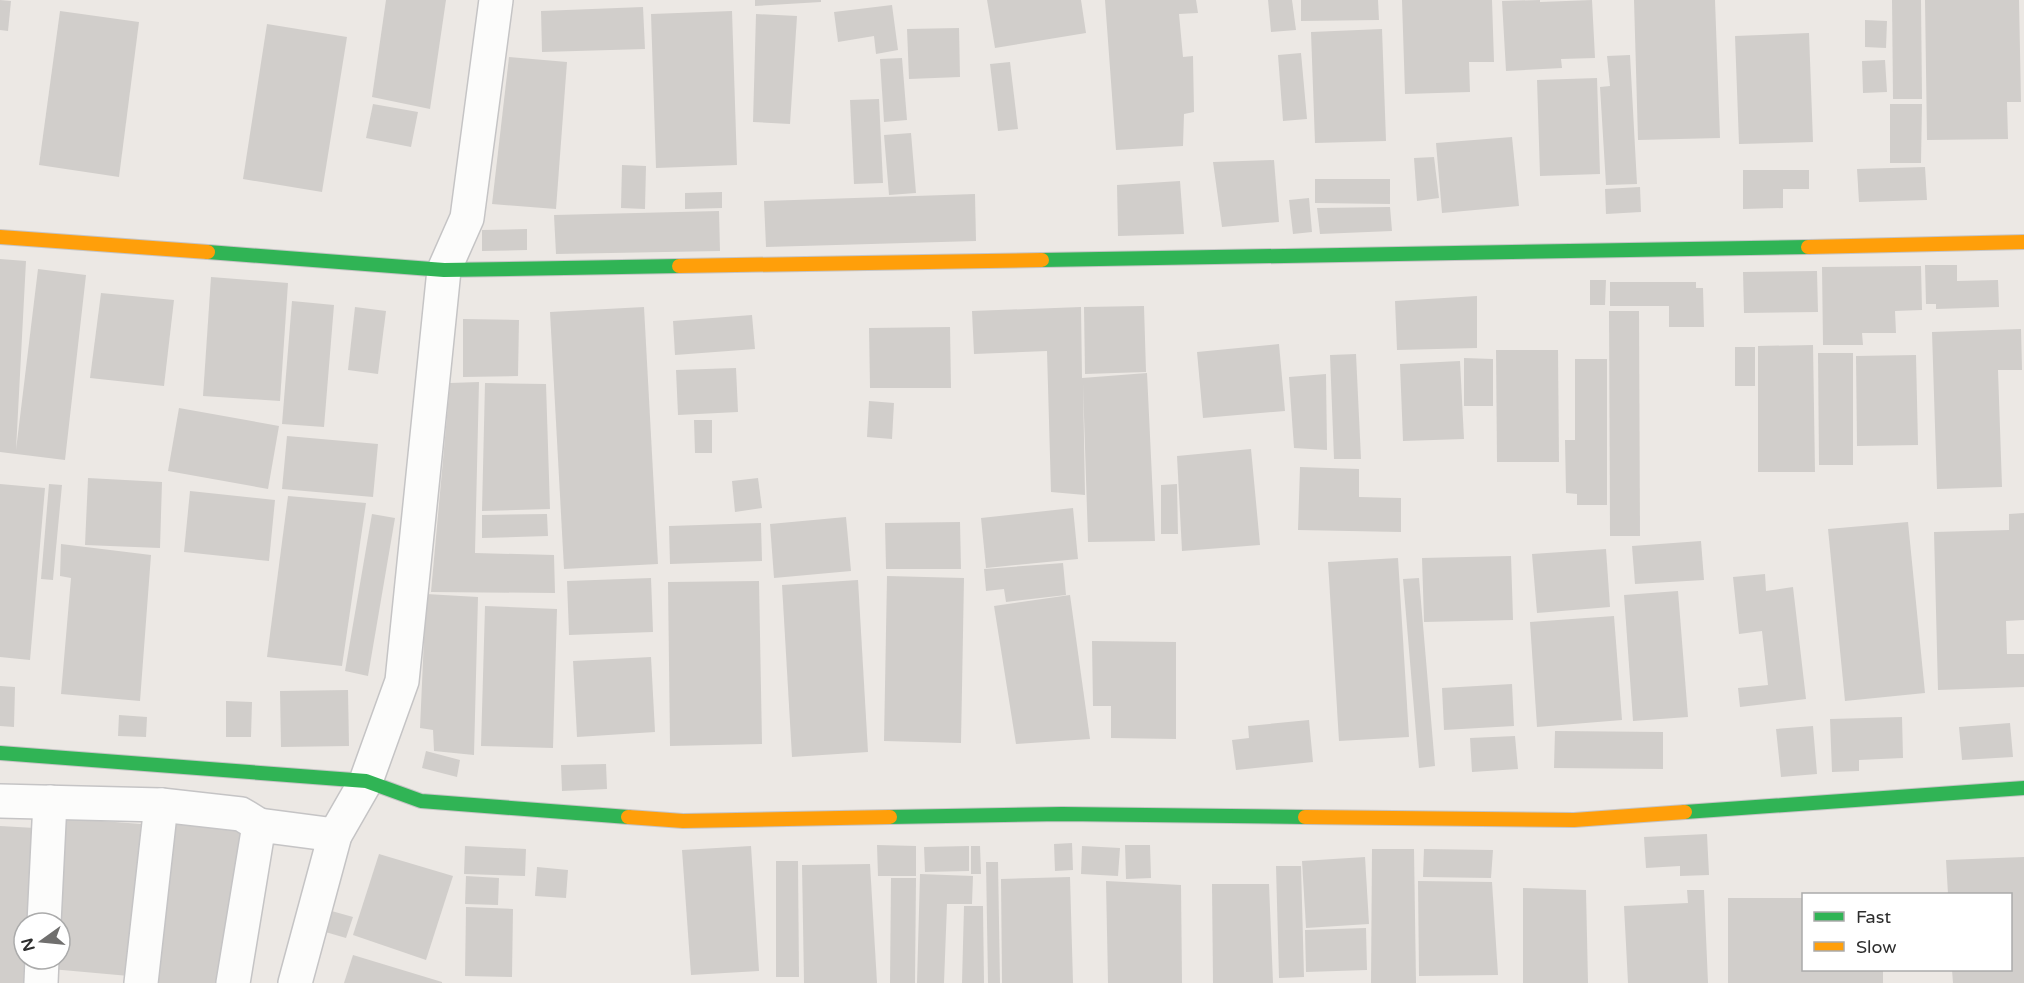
<svg xmlns="http://www.w3.org/2000/svg" width="2024" height="983" font-family="'Varela Round',sans-serif">
<style>
.building{fill:#d1cecb}
.lines{fill:none;stroke-linecap:round;stroke-linejoin:round}
.street-casing{stroke:#c5c4c5;stroke-width:36}
.fast-casing{stroke:#c5c4c5;stroke-width:16}
.slow-casing{stroke:#c5c4c5;stroke-width:16}
.street{stroke:#fcfcfb;stroke-width:33}
.fast{stroke:#30b455;stroke-width:14}
.slow{stroke:#ff9f0a;stroke-width:14}
</style>
<rect width="100%" height="100%" fill="#ece8e4"/>
<g class="building">
<polygon points="0,0 11,1 8,31 0,30"/>
<polygon points="386,0 446,0 430,109 372,97"/>
<polygon points="755,0 821,0 821,2 755,6"/>
<polygon points="987,0 1081,0 1086,33 995,48"/>
<polygon points="1105,0 1196,0 1198,13 1179,14 1183,57 1193,56 1194,112 1184,114 1183,146 1116,150"/>
<polygon points="1268,0 1292,0 1296,30 1271,32"/>
<polygon points="1301,0 1378,0 1379,20 1301,21"/>
<polygon points="1402,0 1492,0 1494,62 1469,62 1470,92 1405,94"/>
<polygon points="1540,0 1540,2 1592,0 1595,58 1561,59 1562,68 1506,71 1502,1"/>
<polygon points="1634,0 1715,0 1720,138 1638,140"/>
<polygon points="1892,0 1921,0 1922,99 1893,99"/>
<polygon points="1925,0 2019,0 2021,102 2007,102 2008,139 1927,140"/>
<polygon points="892,5 898,50 876,54 874,36 838,42 834,12"/>
<polygon points="643,7 645,49 542,52 541,11"/>
<polygon points="60,11 139,22 119,177 39,165"/>
<polygon points="732,11 737,165 656,168 651,14"/>
<polygon points="756,14 797,16 790,124 753,122"/>
<polygon points="1865,20 1887,21 1886,48 1865,47"/>
<polygon points="267,24 347,37 322,192 243,179"/>
<polygon points="959,28 960,77 909,79 907,29"/>
<polygon points="1382,29 1386,141 1315,143 1311,32"/>
<polygon points="1809,33 1813,142 1739,144 1735,36"/>
<polygon points="1301,53 1307,119 1283,121 1278,55"/>
<polygon points="1630,55 1637,184 1606,185 1600,87 1610,86 1607,56"/>
<polygon points="509,57 567,62 556,209 492,204"/>
<polygon points="902,58 907,120 884,122 880,59"/>
<polygon points="1885,60 1887,92 1863,93 1862,61"/>
<polygon points="1010,62 1018,129 998,131 990,64"/>
<polygon points="1597,78 1600,174 1540,176 1537,80"/>
<polygon points="879,99 883,183 854,184 850,100"/>
<polygon points="373,104 418,112 411,147 366,138"/>
<polygon points="1890,104 1922,104 1921,163 1890,163"/>
<polygon points="911,133 916,193 889,195 884,135"/>
<polygon points="1512,137 1519,206 1442,213 1436,143"/>
<polygon points="1434,157 1439,198 1417,201 1414,158"/>
<polygon points="1274,160 1279,222 1222,227 1213,162"/>
<polygon points="622,165 646,166 645,209 621,208"/>
<polygon points="1925,167 1927,200 1859,202 1857,169"/>
<polygon points="1743,170 1809,170 1809,189 1783,189 1783,208 1743,209"/>
<polygon points="1315,179 1390,179 1390,204 1315,203"/>
<polygon points="1180,181 1184,234 1118,236 1117,185"/>
<polygon points="1640,187 1641,212 1606,214 1605,189"/>
<polygon points="722,192 722,208 685,209 685,193"/>
<polygon points="975,194 976,241 766,247 764,201"/>
<polygon points="1309,198 1312,232 1293,234 1289,200"/>
<polygon points="1390,207 1392,231 1320,234 1317,208"/>
<polygon points="719,211 720,251 556,254 554,215"/>
<polygon points="527,229 527,250 482,251 482,230"/>
<polygon points="0,259 26,261 16,450 38,269 86,275 65,460 0,452"/>
<polygon points="1925,265 1957,265 1957,281 1998,280 1999,307 1936,309 1936,304 1926,304"/>
<polygon points="1921,266 1922,310 1895,311 1896,333 1862,333 1863,345 1823,345 1822,267"/>
<polygon points="1817,271 1818,312 1744,313 1743,272"/>
<polygon points="211,277 288,283 280,401 203,396"/>
<polygon points="1590,280 1606,280 1605,305 1590,305"/>
<polygon points="1610,282 1696,282 1696,288 1703,288 1704,327 1669,327 1669,306 1610,306"/>
<polygon points="101,293 174,300 164,386 90,378"/>
<polygon points="1477,296 1477,348 1397,350 1395,301"/>
<polygon points="292,301 334,305 324,427 282,424"/>
<polygon points="1144,306 1146,372 1085,374 1084,307"/>
<polygon points="355,307 386,311 378,374 348,370"/>
<polygon points="644,307 658,564 564,569 550,312"/>
<polygon points="1081,307 1082,378 1147,373 1155,541 1088,542 1083,384 1085,495 1051,492 1047,351 974,354 972,311"/>
<polygon points="1609,311 1639,311 1640,536 1610,536"/>
<polygon points="752,315 755,349 675,355 673,321"/>
<polygon points="463,319 519,320 518,376 463,377"/>
<polygon points="950,327 951,388 870,388 869,328"/>
<polygon points="2021,329 2022,370 1998,370 2002,487 1937,489 1932,332"/>
<polygon points="1279,344 1285,411 1203,418 1197,352"/>
<polygon points="1813,345 1815,472 1758,472 1758,346"/>
<rect x="1735" y="347" width="20" height="39"/>
<polygon points="1496,350 1558,350 1559,462 1497,462"/>
<polygon points="1818,353 1853,353 1853,465 1819,465"/>
<polygon points="1356,354 1361,459 1334,459 1330,355"/>
<polygon points="1916,355 1918,445 1857,446 1856,356"/>
<polygon points="1464,358 1493,359 1493,406 1464,406"/>
<polygon points="1575,359 1607,359 1607,505 1577,505 1577,494 1566,493 1565,440 1575,440"/>
<polygon points="1460,361 1464,439 1403,441 1400,364"/>
<polygon points="736,368 738,412 678,415 676,370"/>
<polygon points="1326,374 1327,450 1294,448 1289,377"/>
<polygon points="479,382 475,553 554,555 555,593 431,592 450,383"/>
<polygon points="485,383 546,384 550,509 482,511"/>
<polygon points="869,401 894,403 892,439 867,437"/>
<polygon points="179,408 279,426 268,489 168,471"/>
<polygon points="694,420 712,420 712,453 695,453"/>
<polygon points="287,436 378,444 373,497 282,489"/>
<polygon points="1251,449 1260,545 1182,551 1177,456"/>
<polygon points="1300,467 1359,469 1359,497 1401,498 1401,532 1298,530"/>
<polygon points="88,478 162,482 160,548 85,545"/>
<polygon points="758,478 762,508 735,512 732,481"/>
<polygon points="0,484 45,488 30,660 0,657"/>
<polygon points="49,484 62,485 53,580 41,579"/>
<polygon points="1177,484 1178,534 1161,534 1161,485"/>
<polygon points="190,491 275,500 269,561 184,552"/>
<polygon points="288,496 366,503 342,666 267,657"/>
<polygon points="1073,508 1078,559 986,568 981,518"/>
<polygon points="2024,513 2024,620 2006,621 2007,654 2024,654 2024,687 1938,690 1934,532 2009,530 2009,514"/>
<polygon points="372,514 395,518 368,676 345,671"/>
<polygon points="547,514 548,536 482,538 482,515"/>
<polygon points="846,517 851,571 774,578 770,524"/>
<polygon points="960,522 961,569 886,569 885,523"/>
<polygon points="1908,522 1925,693 1845,701 1828,529"/>
<polygon points="761,523 762,561 670,564 669,526"/>
<polygon points="1701,541 1704,580 1635,584 1632,546"/>
<polygon points="61,544 151,555 140,701 61,694 71,578 60,576"/>
<polygon points="1606,549 1610,607 1537,613 1532,554"/>
<polygon points="1511,556 1513,620 1424,622 1422,558"/>
<polygon points="1398,558 1409,737 1339,741 1328,562"/>
<polygon points="1063,563 1066,595 1006,602 1004,589 986,591 984,569"/>
<polygon points="1765,574 1766,591 1793,587 1806,699 1740,707 1738,688 1768,685 1762,631 1739,634 1733,577"/>
<polygon points="887,576 964,578 961,743 884,741"/>
<polygon points="651,578 653,632 569,635 567,581"/>
<polygon points="1419,578 1435,766 1419,768 1403,579"/>
<polygon points="858,580 868,752 792,757 782,585"/>
<polygon points="759,581 762,744 670,746 668,582"/>
<polygon points="1678,591 1688,717 1633,721 1624,595"/>
<polygon points="426,594 478,597 474,755 434,751 433,730 420,728"/>
<polygon points="1070,595 1090,739 1016,744 994,606"/>
<polygon points="485,606 557,609 553,748 481,746"/>
<polygon points="1614,616 1622,720 1537,727 1530,622"/>
<polygon points="1092,641 1176,642 1176,739 1111,738 1111,706 1093,706"/>
<polygon points="651,657 655,732 577,737 573,661"/>
<polygon points="1512,684 1514,726 1444,730 1442,688"/>
<polygon points="0,686 15,687 14,727 0,726"/>
<polygon points="348,690 349,746 281,747 280,691"/>
<polygon points="226,701 252,702 251,737 226,737"/>
<polygon points="119,715 147,717 146,737 118,736"/>
<polygon points="1902,717 1903,758 1859,760 1859,771 1832,772 1830,719"/>
<polygon points="1309,720 1313,762 1236,770 1232,740 1249,738 1248,726"/>
<polygon points="2010,723 2013,757 1962,760 1959,727"/>
<polygon points="1813,726 1817,774 1781,777 1776,729"/>
<polygon points="1555,731 1663,732 1663,769 1554,768"/>
<polygon points="1515,736 1518,769 1472,772 1470,738"/>
<polygon points="426,751 460,760 457,777 422,768"/>
<polygon points="606,764 607,789 562,791 561,765"/>
<polygon points="170,816 243,827 221,983 146,983"/>
<polygon points="63,818 141,824 129,976 51,969 52,959 60,959"/>
<polygon points="0,826 35,828 32,923 24,923 24,959 31,959 30,983 0,983"/>
<polygon points="1707,834 1709,875 1680,876 1680,866 1646,868 1644,837"/>
<polygon points="1072,843 1073,870 1055,871 1054,844"/>
<polygon points="877,845 916,846 916,876 878,876"/>
<polygon points="1125,845 1150,845 1151,878 1126,879"/>
<polygon points="465,846 526,849 525,876 464,874"/>
<polygon points="751,846 759,971 691,975 682,850"/>
<polygon points="969,846 969,871 925,872 924,847"/>
<polygon points="971,846 980,846 981,874 971,874"/>
<polygon points="1082,846 1120,848 1118,876 1081,874"/>
<polygon points="1372,849 1414,849 1416,983 1371,983"/>
<polygon points="1424,849 1493,850 1491,878 1423,877"/>
<polygon points="379,854 453,876 426,960 353,935"/>
<polygon points="1365,857 1369,924 1306,928 1302,861"/>
<polygon points="2024,857 2024,983 1953,983 1952,970 2010,970 2010,894 1948,894 1946,860"/>
<polygon points="776,861 798,861 799,977 776,977"/>
<polygon points="986,862 998,862 1000,983 988,983"/>
<polygon points="870,864 877,983 804,983 802,865"/>
<polygon points="1276,866 1301,866 1304,977 1279,978"/>
<polygon points="537,867 568,870 566,898 535,896"/>
<polygon points="920,874 973,876 972,904 947,904 944,983 917,983"/>
<polygon points="466,876 499,878 498,905 465,904"/>
<polygon points="1070,877 1073,983 1002,983 1001,879"/>
<polygon points="891,878 916,878 915,983 890,983"/>
<polygon points="1106,881 1181,885 1182,983 1108,983"/>
<polygon points="1418,881 1492,882 1498,975 1419,976"/>
<polygon points="1212,884 1269,884 1273,983 1213,983"/>
<polygon points="1523,888 1586,890 1588,983 1523,983"/>
<polygon points="1687,890 1704,890 1708,983 1628,983 1624,906 1688,903"/>
<polygon points="1728,898 1804,898 1804,970 1883,970 1883,983 1728,983"/>
<polygon points="964,906 983,906 984,983 962,983"/>
<polygon points="466,907 513,909 512,977 465,976"/>
<polygon points="328,910 353,917 346,938 322,931"/>
<polygon points="1366,928 1367,970 1306,972 1305,930"/>
<polygon points="353,955 442,982 442,983 344,983"/>
</g>
<g class="lines">
<g class="street-casing">
<g id="street">
<polyline points="0,801 161,805 241,814 259,825"/>
<polyline points="44,923 50,802"/>
<polyline points="41,983 42,959"/>
<polyline points="141,983 161,805"/>
<polyline points="233,983 259,825 335,835"/>
<polyline points="295,983 335,835 366,781 402,681 444,270 467,218 496,0"/>
</g>
</g>
<g class="fast-casing">
<g id="fast">
<polyline points="208,252 444,270 679,266"/>
<polyline points="1042,260 1808,247"/>
<polyline points="0,753 366,781 421,801 628,817"/>
<polyline points="1685,812 2024,788"/>
<polyline points="890,817 1062,814 1305,817"/>
</g>
</g>
<g class="slow-casing">
<g id="slow">
<polyline points="0,237 208,252"/>
<polyline points="1808,247 2024,242"/>
<polyline points="679,266 1042,260"/>
<polyline points="628,817 683,821 890,817"/>
<polyline points="1305,817 1574,820 1685,812"/>
</g>
</g>
<use href="#street" class="street"/>
<use href="#fast" class="fast"/>
<use href="#slow" class="slow"/>
</g>
<rect x="1802" y="893" width="210" height="78" fill="#ffffff" stroke="#ababab" stroke-width="1.5"/>
<rect x="1814" y="912" width="30" height="9" fill="#30b455" stroke="#ababab" stroke-width="1.5"/>
<text x="1856" y="923" font-size="18" fill="#2e2e2e">Fast</text>
<rect x="1814" y="942" width="30" height="9" fill="#ff9f0a" stroke="#ababab" stroke-width="1.5"/>
<text x="1856" y="953" font-size="18" fill="#2e2e2e">Slow</text>
<g transform="translate(42 941) rotate(255)"><circle r="28" fill="#ffffff" stroke="#ababab" stroke-width="1.5"/>
<path d="M0-4.5L10 22L0 15L-10 22Z" fill="#706f6e"/>
<text y="-9" font-size="16" font-weight="bold" text-anchor="middle" fill="#2e2e2e">N</text>
</g>
</svg>
